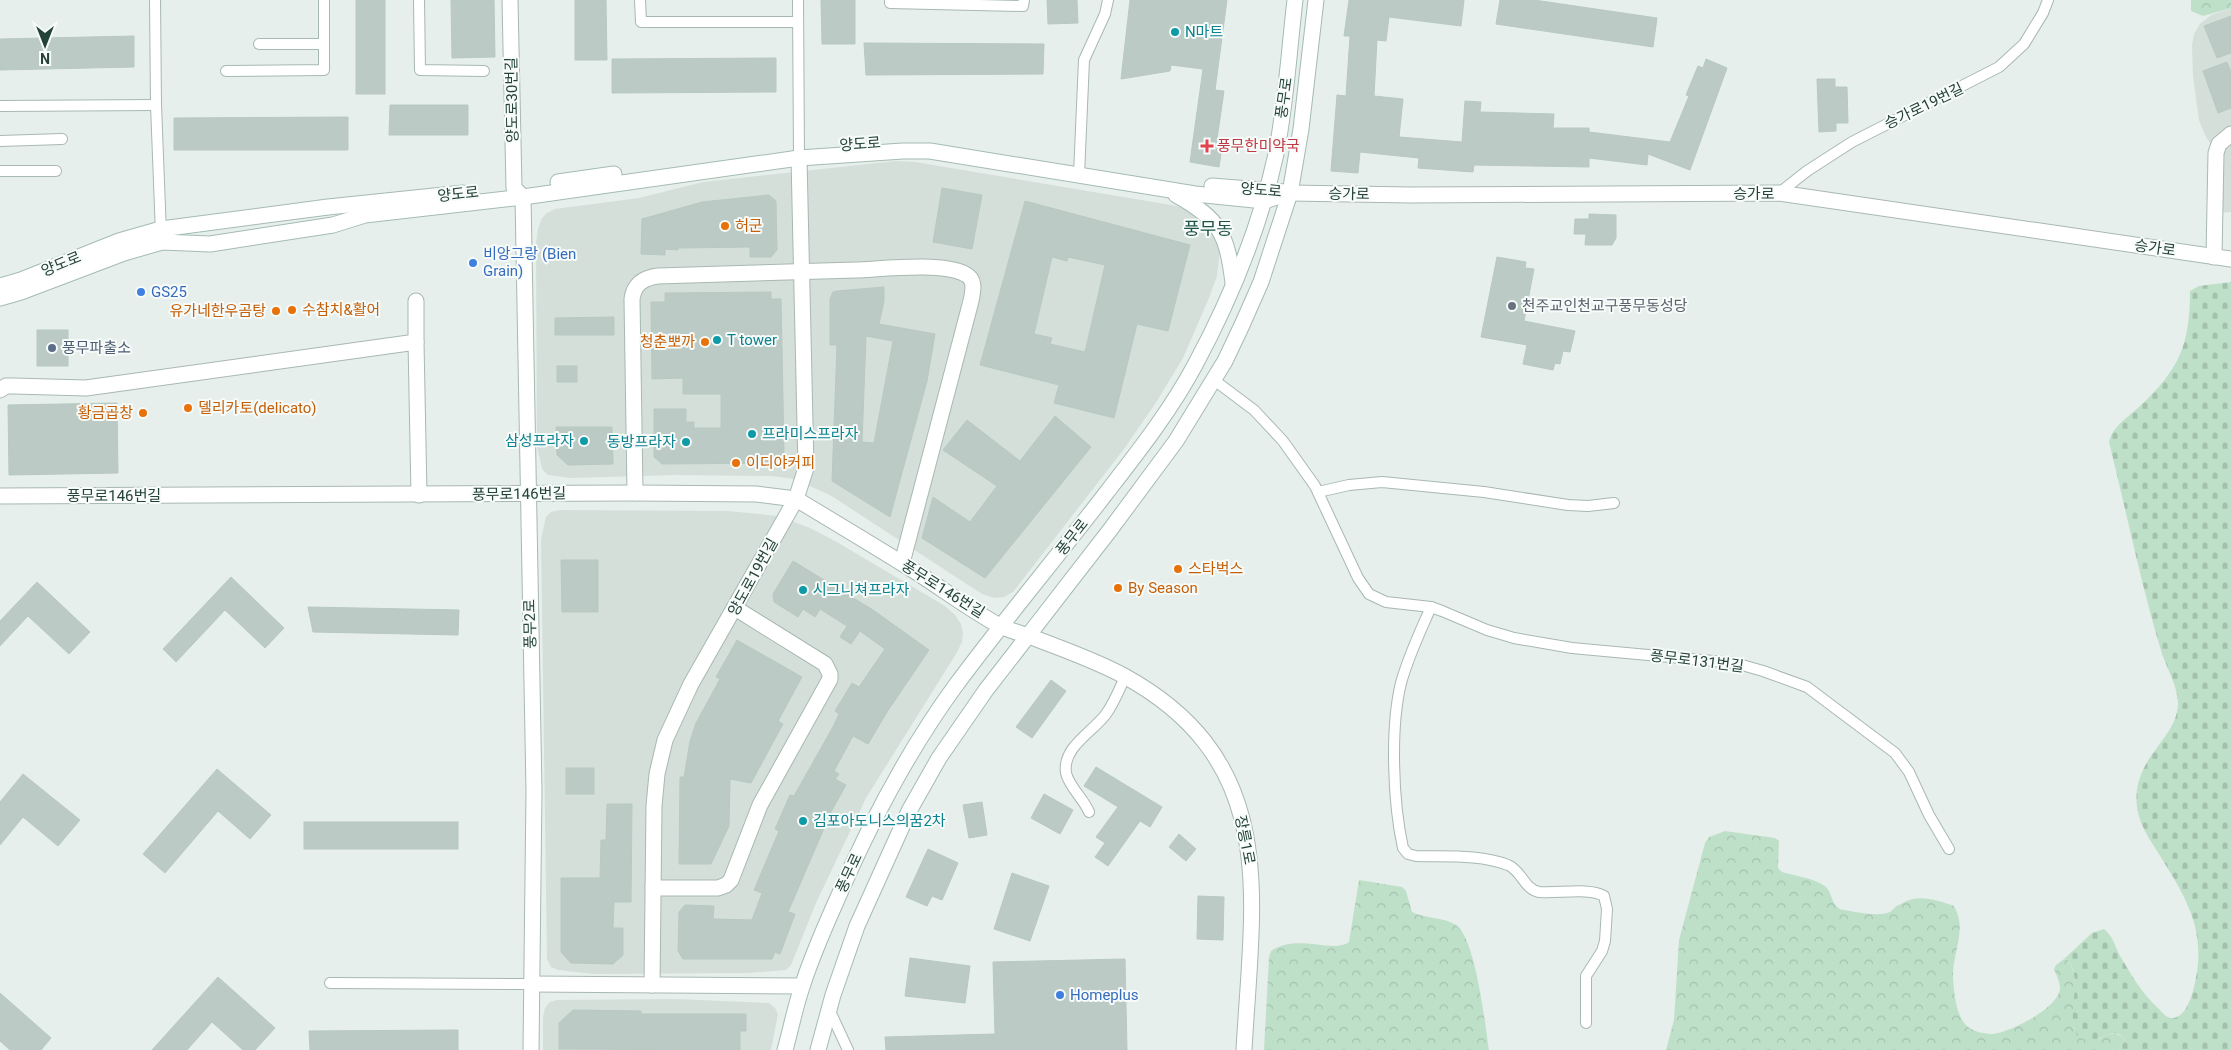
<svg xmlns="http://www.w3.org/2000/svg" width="2231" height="1050" font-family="Roboto,'Noto Sans KR',sans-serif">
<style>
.built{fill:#d4dfda}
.forest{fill:url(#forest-crowns)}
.cemetery{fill:url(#cemetery-stones)}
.building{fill:#bbcac4;stroke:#b8c9c2;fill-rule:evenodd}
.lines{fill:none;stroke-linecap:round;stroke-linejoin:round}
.lane-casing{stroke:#a8b8b2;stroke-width:12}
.street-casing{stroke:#a8b8b2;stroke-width:17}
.secondary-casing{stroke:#a4bbb3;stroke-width:17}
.lane{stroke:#fff;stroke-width:10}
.street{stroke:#fff;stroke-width:15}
.secondary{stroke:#fff;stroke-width:15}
.culture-dot{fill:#0f9aa8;stroke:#f7fbf9;stroke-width:2}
.health-dot{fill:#e0444e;stroke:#f7fbf9;stroke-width:2}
.food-dot{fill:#e8710a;stroke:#f7fbf9;stroke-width:2}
.shop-dot{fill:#3f7fe0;stroke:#f7fbf9;stroke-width:2}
.worship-dot{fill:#6b7280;stroke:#f7fbf9;stroke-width:2}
.service-dot{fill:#5c6f8a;stroke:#f7fbf9;stroke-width:2}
.labels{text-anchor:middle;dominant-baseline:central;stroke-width:4;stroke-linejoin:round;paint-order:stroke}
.culture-label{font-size:15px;fill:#0d838f;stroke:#f7fbf9;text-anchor:start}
.street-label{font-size:15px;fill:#24423a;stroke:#f7fbf9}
.health-label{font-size:15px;fill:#be3a42;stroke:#f7fbf9;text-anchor:start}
.food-label{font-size:15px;fill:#c56008;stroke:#f7fbf9;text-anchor:start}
.shop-label{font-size:15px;fill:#366cbe;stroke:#f7fbf9;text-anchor:start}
.worship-label{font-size:15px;fill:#5b616d;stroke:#f7fbf9;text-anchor:start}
.service-label{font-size:15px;fill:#4e5e75;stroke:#f7fbf9;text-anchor:start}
.quarter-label{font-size:18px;fill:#1f5548;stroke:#f7fbf9}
</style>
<defs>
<pattern id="forest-crowns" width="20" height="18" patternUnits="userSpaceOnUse" patternTransform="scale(1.25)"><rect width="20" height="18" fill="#bfe0c8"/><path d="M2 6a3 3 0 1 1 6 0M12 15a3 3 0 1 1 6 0" fill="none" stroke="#a4c1ad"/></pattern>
<pattern id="cemetery-stones" width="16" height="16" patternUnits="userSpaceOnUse" patternTransform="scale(1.25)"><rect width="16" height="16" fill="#bfe0c8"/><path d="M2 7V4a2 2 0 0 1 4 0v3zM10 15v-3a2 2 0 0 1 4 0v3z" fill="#a4c1ad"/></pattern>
</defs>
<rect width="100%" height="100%" fill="#e6efeb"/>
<g class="built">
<polygon points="2231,8 2231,212 2219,213 2220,159 2205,135 2199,120 2193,76 2192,45 2194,34 2200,24 2211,15"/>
<polygon points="896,161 915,162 1177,206 1194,212 1214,230 1220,251 1217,276 1209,298 1183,358 1157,401 1124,449 1013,592 1004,597 994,598 982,594 830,495 794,479 772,476 675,475 570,478 548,475 542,469 537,447 536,243 538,229 542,218 547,213 555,209 639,198 703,182"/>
<polygon points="560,510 728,511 778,516 810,528 835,541 945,606 955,615 961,624 963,632 962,642 956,654 866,798 816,903 791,965 786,970 748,973 593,974 558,970 551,967 547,959 541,539 546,517 551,512"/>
<polygon points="676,999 769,1003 775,1008 778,1014 771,1050 543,1050 543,1017 545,1008 550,1002 557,1000"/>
</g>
<g class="forest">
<polygon points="2191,0 2231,0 2231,8 2203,16 2191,11"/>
<path d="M 1725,831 L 1775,838 L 1779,841 L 1778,868 L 1782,872 C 1795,876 1815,878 1826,887 C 1833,894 1831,908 1844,910 C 1856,912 1878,917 1890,912 C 1893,910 1895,906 1899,905 C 1917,893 1935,899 1954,906 C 1967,928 1954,949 1953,973 C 1953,983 1954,993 1956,1003 C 1958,1012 1961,1021 1968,1027 C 1975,1032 1985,1034 1993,1034 C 2011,1032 2059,1008 2060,988 C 2060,981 2056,975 2054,969 L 2056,965 L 2064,959 L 2068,960 C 2081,980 2072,1007 2074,1029 L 2099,1039 C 2108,1034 2117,1030 2124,1039 L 2120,1048 L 2117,1050 L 1666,1050 L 1674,1020 L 1679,940 L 1705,843 L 1709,837 Z"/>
<path d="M 1359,880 L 1402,887 L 1406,891 L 1412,912 C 1426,919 1444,917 1456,925 C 1476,939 1485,1025 1489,1050 L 1264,1050 L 1269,957 L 1271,951 C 1299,933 1332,954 1349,942 Z"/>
</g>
<path class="cemetery" d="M 2231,282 L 2231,1050 L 2117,1050 L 2120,1048 L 2124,1039 C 2111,1022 2100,1050 2077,1036 C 2065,1012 2084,983 2068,960 L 2064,959 L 2092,933 L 2104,929 C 2112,935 2115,945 2119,954 C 2131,974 2141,993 2159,1009 C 2163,1013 2167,1019 2174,1018 C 2186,1015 2190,1000 2193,991 C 2209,932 2187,899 2157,851 C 2148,837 2139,823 2137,807 C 2131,758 2177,740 2178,704 C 2178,685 2165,666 2160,647 C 2140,580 2126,510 2109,442 C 2113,426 2127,418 2139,407 C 2179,370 2190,345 2190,291 L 2199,286 Z"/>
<g class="building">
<rect x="356" y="0" width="29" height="94"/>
<polygon points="451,0 494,0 495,57 452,58"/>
<polygon points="575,0 606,0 607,60 575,60"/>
<polygon points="821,0 855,0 855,44 822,44"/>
<polygon points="1047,0 1077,0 1078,23 1048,24"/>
<polygon points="1130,0 1227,0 1215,90 1224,91 1217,139 1223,140 1219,167 1190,162 1203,69 1171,65 1170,71 1121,79"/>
<polygon points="1349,0 1464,0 1461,26 1389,17 1386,41 1377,40 1374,96 1403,99 1399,137 1462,142 1465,101 1481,102 1480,112 1554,114 1553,128 1589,128 1589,132 1670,142 1689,96 1686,95 1698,66 1703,68 1706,59 1727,68 1690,170 1648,154 1647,165 1589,158 1589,167 1474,165 1473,172 1418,168 1419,158 1360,152 1358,173 1331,171 1337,95 1346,96 1350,36 1344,36"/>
<polygon points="1500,0 1534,0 1657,18 1653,47 1496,24"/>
<polygon points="2231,16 2231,53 2217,58 2204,26"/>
<polygon points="134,36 134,67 0,70 0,39"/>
<polygon points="864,43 1044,44 1043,74 866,75"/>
<polygon points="776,58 776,92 612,93 612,59"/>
<polygon points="2227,62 2231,72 2231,108 2218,113 2203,71"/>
<polygon points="1817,79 1835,79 1835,87 1847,87 1848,123 1836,123 1836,131 1819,132"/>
<polygon points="390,105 468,105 468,135 389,135"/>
<polygon points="348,117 348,150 174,150 174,118"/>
<polygon points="942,188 982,195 972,249 933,242"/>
<polygon points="769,195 776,201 777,250 771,257 750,257 750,247 678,248 678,250 665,249 665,255 641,254 642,219 702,202"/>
<path d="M 1025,201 L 1190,245 L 1168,331 L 1137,324 L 1114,418 L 1054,403 L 1059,385 L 980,365 ZM 1052,257 L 1067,261 L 1068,257 L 1105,265 L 1085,352 L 1050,344 L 1052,338 L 1034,334 Z"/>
<polygon points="1589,214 1616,215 1616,238 1612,245 1585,245 1586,234 1574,234 1575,219 1589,219"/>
<polygon points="1497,257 1526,262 1525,268 1534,269 1524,321 1575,331 1570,352 1563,351 1560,364 1555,363 1553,370 1523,364 1527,345 1481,337"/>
<path d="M 884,287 L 884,301 L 879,324 L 935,334 L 927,381 L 890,517 L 832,481 L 837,345 L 830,345 L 830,299 L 833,292 L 837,291 ZM 866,336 L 893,341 L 874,443 L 862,442 Z"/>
<polygon points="771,292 771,299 781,299 784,452 774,463 662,464 654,457 654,409 686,409 686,422 694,422 694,428 721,428 721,394 683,394 683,378 652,379 651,302 665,302 665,293"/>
<polygon points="614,317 614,335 555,335 555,318"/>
<rect x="37" y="330" width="31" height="36"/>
<rect x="557" y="366" width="20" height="16"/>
<polygon points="117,403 118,473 9,475 8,405"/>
<polygon points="1055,416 1091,447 985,578 922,538 933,497 970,522 997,486 943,450 967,420 1020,461"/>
<polygon points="556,427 612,427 613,464 568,465 557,455"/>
<polygon points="561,560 598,560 598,612 562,612"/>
<polygon points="793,561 873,610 929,650 887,712 868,744 853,736 834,771 839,774 835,779 846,785 831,812 788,912 795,914 780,954 775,952 772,959 683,959 678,951 679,912 685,905 714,906 713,919 752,920 762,893 754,890 779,831 775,829 790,795 794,796 834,725 839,714 835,711 852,683 859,687 885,649 860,631 851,644 840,637 847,626 820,609 815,617 803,609 798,617 774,602 773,594"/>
<polygon points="231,577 284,628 265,648 225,610 176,662 163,649"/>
<polygon points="37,582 90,632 69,654 28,616 0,646 0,621"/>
<polygon points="308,607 459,610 458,635 313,632"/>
<polygon points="737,640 802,677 778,721 783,724 751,783 730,779 729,826 711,864 679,864 680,777 684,777 690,741 696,723 720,679 716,677"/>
<polygon points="1051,680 1066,691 1032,738 1016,727"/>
<polygon points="1096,767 1162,807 1150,827 1140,821 1108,866 1095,857 1105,843 1096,837 1118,807 1084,786"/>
<rect x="566" y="768" width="28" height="26"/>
<polygon points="217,769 271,815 250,839 218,811 165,873 143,854"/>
<polygon points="23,774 80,820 58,846 23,817 0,845 0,802"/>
<polygon points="1044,794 1073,810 1060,834 1031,818"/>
<polygon points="982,802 987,835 969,838 963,805"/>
<polygon points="607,804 632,804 631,902 614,902 613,928 623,928 623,955 613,964 571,963 561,952 561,878 600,878 601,840 606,840"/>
<rect x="304" y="822" width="154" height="27"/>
<polygon points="1179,834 1196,849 1186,861 1169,847"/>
<polygon points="928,849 958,863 942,900 932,896 927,906 906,897"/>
<polygon points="1012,873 1049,886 1030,941 994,929"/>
<polygon points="1198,896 1224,897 1223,940 1197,939"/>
<polygon points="910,958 970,966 965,1003 905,996"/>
<polygon points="1125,959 1127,1050 886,1050 885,1037 995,1034 993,962"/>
<polygon points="218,977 275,1028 255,1050 243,1050 212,1022 187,1050 152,1050"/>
<polygon points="0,993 51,1038 41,1050 10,1050 0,1041"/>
<polygon points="573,1010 641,1011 641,1014 746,1014 746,1031 740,1031 740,1050 559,1049 559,1023"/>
<polygon points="458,1030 458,1050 310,1050 309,1031"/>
</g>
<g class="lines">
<g class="lane-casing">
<g id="lane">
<polyline points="155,0 156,105 161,234"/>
<polyline points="419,0 420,70 484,71"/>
<polyline points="640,0 641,22 797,22"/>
<polyline points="798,0 799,158"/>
<polyline points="890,0 890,3 1023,6 1024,0"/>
<polyline points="259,44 324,44"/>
<polyline points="226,71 324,70 324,0"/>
<polyline points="0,106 156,105"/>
<polyline points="0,141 62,139"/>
<polyline points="0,171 56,171"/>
<polyline points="1079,175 1084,60 1105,14 1108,0"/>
<polyline points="1779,193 1807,171 1852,142 1999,67 2024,44 2043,13 2048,0"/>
<polyline points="1214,380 1254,410 1283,441 1315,486 1358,578 1369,594 1386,602 1431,607 1442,611 1487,630 1514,638 1572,648 1735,663 1763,671 1807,687 1895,753 1909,772 1929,815 1949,849"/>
<polyline points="1318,492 1349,485 1382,482 1484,492 1568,505 1588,506 1614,503"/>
<path d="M 1431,607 C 1420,632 1408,657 1401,683 C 1390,728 1393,803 1403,848 L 1408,854 L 1416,856 C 1445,857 1480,854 1508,865 C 1522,871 1524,889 1539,892 C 1557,894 1589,887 1604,896 L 1607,909 L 1605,941 L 1602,951 L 1586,976 L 1586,1023"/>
<path d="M 1089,812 C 1084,799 1069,787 1066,773 C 1062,747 1093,732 1106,714 C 1114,703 1119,690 1125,677"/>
<polyline points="330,983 532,984"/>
<polyline points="829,1009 848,1050"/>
</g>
</g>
<g class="street-casing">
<g id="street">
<polyline points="510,0 514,188 523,197 534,791 531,1050"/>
<polyline points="1290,193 1411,195 1779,193 2231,259"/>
<polyline points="2214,257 2216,153 2219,144 2231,134"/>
<polyline points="416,301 416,342"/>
<polyline points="0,390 6,386 14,386 86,388 416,342 419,495"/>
<path d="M 635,493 L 632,299 C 634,284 643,278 658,276 C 724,274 790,272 856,270 C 883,269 941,262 965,274 C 976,279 973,291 971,301 L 902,563"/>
<path d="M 0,496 L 635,493 L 756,494 L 796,499 C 836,523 876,547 916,572 C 944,590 971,610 1000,626 C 1011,631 1023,634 1034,638 C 1065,650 1097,661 1126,677 C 1282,764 1252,900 1244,1050"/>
<polyline points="653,888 718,888 726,885 731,880 760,805 830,679 830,674 825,664 735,608"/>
<polyline points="532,984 802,986"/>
<polyline points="652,985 654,806 657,774 665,740 691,684 796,499 806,468 799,158"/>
</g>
</g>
<g class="secondary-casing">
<g id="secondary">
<polyline points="558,182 614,174"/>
<polyline points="1212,186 1286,192"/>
<path d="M 1176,195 C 1220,219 1227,234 1233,283"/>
<polyline points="0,286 21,280 119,241 161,229 328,207 463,193"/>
<polyline points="0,298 21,292 124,253 162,242 210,244 333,225 365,215 523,197 799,158 903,151 930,151 1195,194 1264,201 1290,193"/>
<path d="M 785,1050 C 791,1029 795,1007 802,987 C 811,958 823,931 835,904 C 868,827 907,752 956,685 C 1005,619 1057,557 1107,492 C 1138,452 1171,410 1195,365 C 1230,300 1260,227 1276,154 C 1286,104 1289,51 1295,0"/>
<polyline points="818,1050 833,995 857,926 909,811 939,758 986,690 1110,530 1176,441 1225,361 1242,325 1261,282 1290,193 1301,129 1316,0"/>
</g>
</g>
<use href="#lane" class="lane"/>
<use href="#street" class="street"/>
<use href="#secondary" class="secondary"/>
</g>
<g class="culture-dot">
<circle cx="1175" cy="32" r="5"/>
<circle cx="717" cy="340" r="5"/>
<circle cx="752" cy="434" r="5"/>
<circle cx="584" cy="441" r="5"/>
<circle cx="686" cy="442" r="5"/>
<circle cx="803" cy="590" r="5"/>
<circle cx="803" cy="821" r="5"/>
</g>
<path class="health-dot" d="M1204.5 138.5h5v5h5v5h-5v5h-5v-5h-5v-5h5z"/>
<g class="food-dot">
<circle cx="725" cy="226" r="5"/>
<circle cx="292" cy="310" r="5"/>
<circle cx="276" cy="311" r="5"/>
<circle cx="705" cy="342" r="5"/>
<circle cx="188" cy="408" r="5"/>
<circle cx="143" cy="413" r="5"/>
<circle cx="736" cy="463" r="5"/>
<circle cx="1178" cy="569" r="5"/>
<circle cx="1118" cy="588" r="5"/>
</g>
<g class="shop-dot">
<circle cx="473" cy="263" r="5"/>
<circle cx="141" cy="292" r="5"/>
<circle cx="1060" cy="995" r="5"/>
</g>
<circle class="worship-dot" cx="1512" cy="306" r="5"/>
<circle class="service-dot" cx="52" cy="348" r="5"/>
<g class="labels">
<g class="culture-label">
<text x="1185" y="32">N마트</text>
<text x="727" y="340">T tower</text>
<text x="762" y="434">프라미스프라자</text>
<text x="574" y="441" text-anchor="end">삼성프라자</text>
<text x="676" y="442" text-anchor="end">동방프라자</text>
<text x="813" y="590">시그니쳐프라자</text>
<text x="813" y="821">김포아도니스의꿈2차</text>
</g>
<g class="street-label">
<text transform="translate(1284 98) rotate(-82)">풍무로</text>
<text transform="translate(512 100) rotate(-91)">양도로30번길</text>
<text transform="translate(1924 106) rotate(-26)">승가로19번길</text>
<text transform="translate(860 144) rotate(-4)">양도로</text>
<text transform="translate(1261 190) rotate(5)">양도로</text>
<text transform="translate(458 194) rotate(-6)">양도로</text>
<text transform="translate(1349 194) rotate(1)">승가로</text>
<text x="1754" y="194">승가로</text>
<text transform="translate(2155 248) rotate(8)">승가로</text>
<text transform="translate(61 264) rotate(-22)">양도로</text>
<text transform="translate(519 494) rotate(-1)">풍무로146번길</text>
<text x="114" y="496">풍무로146번길</text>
<text transform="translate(1072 537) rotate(-52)">풍무로</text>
<text transform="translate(753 577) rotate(-61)">양도로19번길</text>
<text transform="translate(943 589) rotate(32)">풍무로146번길</text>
<text transform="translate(530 624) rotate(-91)">풍무2로</text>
<text transform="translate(1697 661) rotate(7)">풍무로131번길</text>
<text transform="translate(1245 840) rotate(79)">장릉1로</text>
<text transform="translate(849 873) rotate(-65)">풍무로</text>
</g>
<g class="health-label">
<text x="1217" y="146">풍무한미약국</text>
</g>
<g class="food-label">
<text x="735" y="226">허군</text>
<text x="302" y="310">수참치&amp;활어</text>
<text x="266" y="311" text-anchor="end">유가네한우곰탕</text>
<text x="695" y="342" text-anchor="end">청춘뽀까</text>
<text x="198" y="408">델리카토(delicato)</text>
<text x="133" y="413" text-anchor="end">황금곱창</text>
<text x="746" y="463">이디야커피</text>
<text x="1188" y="569">스타벅스</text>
<text x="1128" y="588">By Season</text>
</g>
<g class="shop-label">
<text x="483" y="254">비앙그랑 (Bien<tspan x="483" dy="17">Grain)</tspan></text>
<text x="151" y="292">GS25</text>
<text x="1070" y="995">Homeplus</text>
</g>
<g class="worship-label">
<text x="1522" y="306">천주교인천교구풍무동성당</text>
</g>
<g class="service-label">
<text x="62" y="348">풍무파출소</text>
</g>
<g class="quarter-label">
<text x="1208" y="228">풍무동</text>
</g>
</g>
<g transform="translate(45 45) rotate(180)" stroke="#f7fbf9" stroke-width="4" paint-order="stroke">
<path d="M0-4L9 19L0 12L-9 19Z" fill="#24423a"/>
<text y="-8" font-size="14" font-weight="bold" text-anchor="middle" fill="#24423a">N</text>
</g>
</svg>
